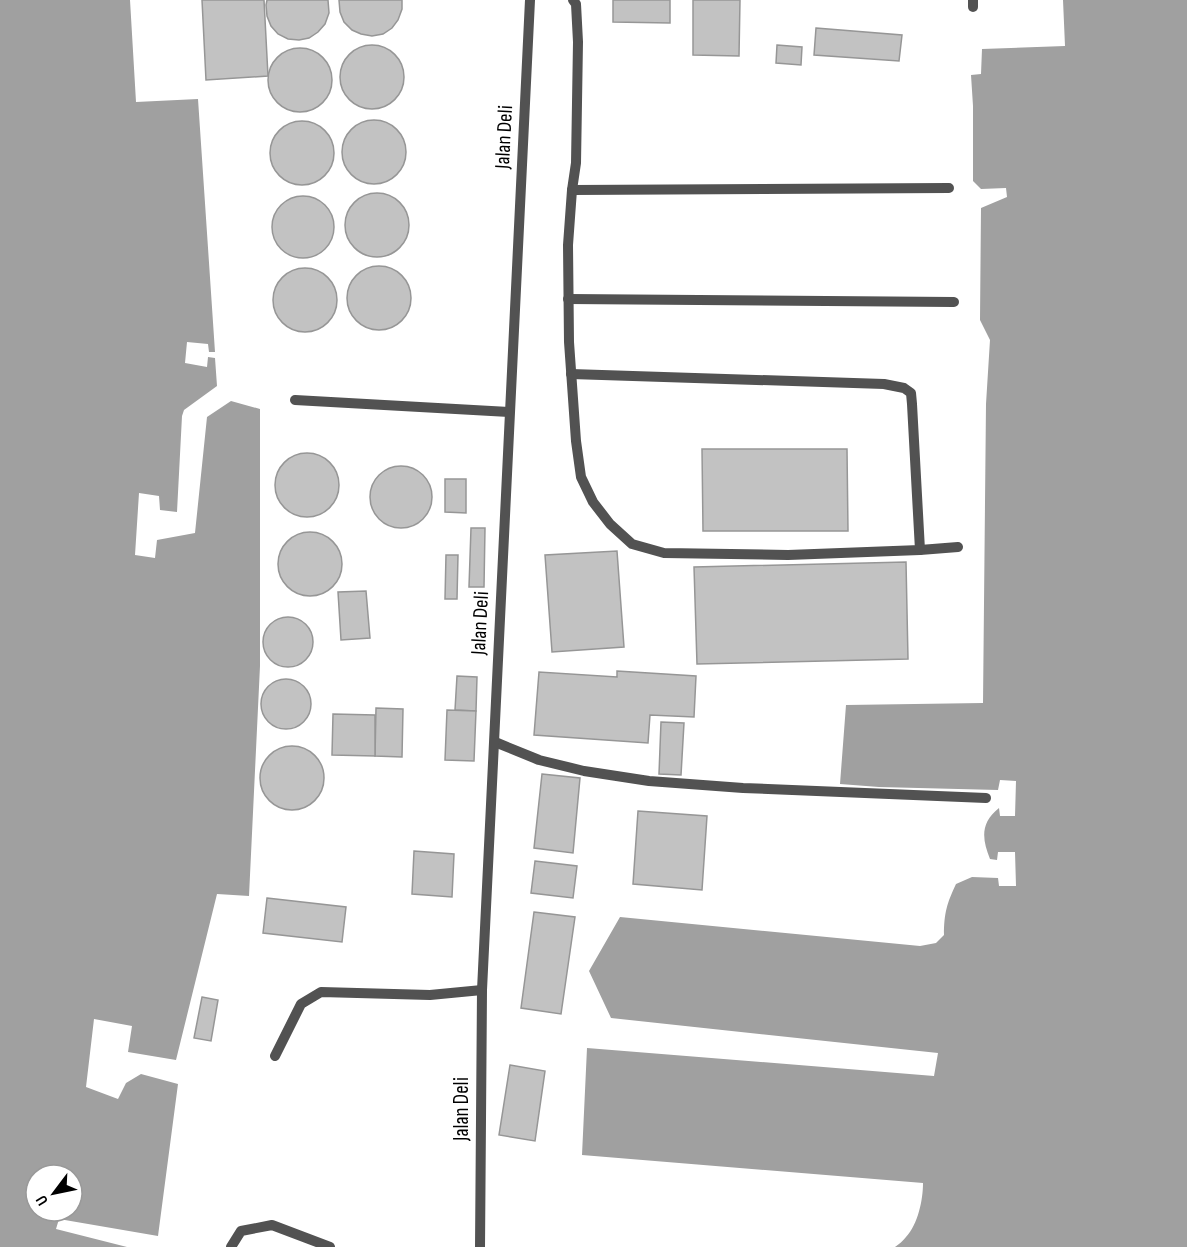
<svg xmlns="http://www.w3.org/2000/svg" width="1187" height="1247" font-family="'Sofia Sans Condensed',sans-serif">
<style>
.water{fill:#a0a0a0;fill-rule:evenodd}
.building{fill:#c2c2c2;stroke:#969696;stroke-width:1.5}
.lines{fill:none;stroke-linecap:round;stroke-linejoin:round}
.service{stroke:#525252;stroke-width:10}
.labels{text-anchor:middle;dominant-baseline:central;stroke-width:5;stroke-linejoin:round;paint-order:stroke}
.street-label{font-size:21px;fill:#000;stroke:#fff}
</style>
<rect width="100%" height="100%" fill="#fff"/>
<g class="water">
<path d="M 0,0 L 130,0 L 136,102 L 198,99 L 215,352 L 209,352 L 208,344 L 187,342 L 185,363 L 207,367 L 208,357 L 215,358 L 217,386 L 184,410 L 182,416 L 177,512 L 160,510 L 159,496 L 139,493 L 135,555 L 155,558 L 157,540 L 195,533 L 207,417 L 231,401 L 260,409 L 260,666 L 249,896 L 217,894 L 176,1060 L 128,1052 L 132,1026 L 94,1019 L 86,1087 L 118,1099 L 126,1083 L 141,1074 L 178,1084 L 158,1236 L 59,1219 L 56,1229 L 127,1247 L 0,1247 ZM 36,1175 L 72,1175 L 72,1211 L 36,1211 Z"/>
<path d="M 1063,0 L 1187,0 L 1187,1247 L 895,1247 C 899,1244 903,1241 906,1237 C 918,1224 923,1200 923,1183 L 582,1155 L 587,1048 L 934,1076 L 938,1053 L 611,1018 L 589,971 L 620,917 L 920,946 L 936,943 L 944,935 C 944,913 947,903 956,884 L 972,877 L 998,878 L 999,886 L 1016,886 L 1015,852 L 998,852 L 997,860 L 990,859 C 982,839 980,823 999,808 L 1000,816 L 1015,816 L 1016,781 L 1000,780 L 998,790 L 879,787 L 840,784 L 846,705 L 983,703 L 986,404 L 990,340 L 980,320 L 981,208 L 1007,197 L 1006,188 L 981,189 L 973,181 L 973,106 L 971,75 L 981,74 L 982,49 L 1065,46 Z"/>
</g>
<g class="building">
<polygon points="202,0 264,0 268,76 206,80"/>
<polygon points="267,0 328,0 329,13 325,24 318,32 309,38 299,40 288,39 278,34 271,26 267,16 266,5"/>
<polygon points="339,0 402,0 402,9 398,20 392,28 383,34 372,36 361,34 352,30 344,22 340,12"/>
<polygon points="613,0 670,0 670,23 613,22"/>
<polygon points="693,0 740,0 739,56 693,55"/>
<polygon points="816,28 902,35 899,61 814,55"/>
<polygon points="777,45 802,47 801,65 776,63"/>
<circle cx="372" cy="77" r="32"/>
<circle cx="300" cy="80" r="32"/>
<circle cx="374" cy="152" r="32"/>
<circle cx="302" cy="153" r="32"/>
<circle cx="377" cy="225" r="32"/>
<circle cx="303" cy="227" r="31"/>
<circle cx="379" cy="298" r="32"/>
<circle cx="305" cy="300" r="32"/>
<polygon points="702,449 847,449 848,531 703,531"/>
<circle cx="307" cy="485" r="32"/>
<circle cx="401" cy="497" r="31"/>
<polygon points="445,479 466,479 466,513 445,512"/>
<polygon points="471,528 485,528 484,587 469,587"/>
<circle cx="310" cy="564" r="32"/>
<polygon points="617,551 624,647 552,652 545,555"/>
<polygon points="446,555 458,555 457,599 445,599"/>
<polygon points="906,562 908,659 697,664 694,567"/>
<polygon points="366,591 370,638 341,640 338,592"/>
<circle cx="288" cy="642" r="25"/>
<polygon points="617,671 696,676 694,717 650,715 648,743 534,735 539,672 617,677"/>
<polygon points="457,676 477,677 476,711 455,710"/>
<circle cx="286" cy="704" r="25"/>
<polygon points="376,708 403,709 402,757 375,756"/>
<polygon points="447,710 476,711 474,761 445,760"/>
<polygon points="333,714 375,715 375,756 332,755"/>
<polygon points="661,722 684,723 681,775 659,774"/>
<circle cx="292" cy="778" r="32"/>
<polygon points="542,774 580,778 573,853 534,848"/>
<polygon points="638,811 707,816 702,890 633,884"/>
<polygon points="414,851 454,854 452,897 412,894"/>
<polygon points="535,861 577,866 573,898 531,893"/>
<polygon points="267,898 346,907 342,942 263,933"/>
<polygon points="534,912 575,917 561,1014 521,1008"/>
<polygon points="202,997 218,1000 211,1041 194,1038"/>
<polygon points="510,1065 545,1071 535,1141 499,1135"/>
</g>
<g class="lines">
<g class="service">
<polyline points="573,0 576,4 578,42 576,163 572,190 568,245 569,342 576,441 581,477 593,502 610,524 632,544 664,553 788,555 920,550 958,547"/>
<polyline points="973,0 973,7"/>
<polyline points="572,190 949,188"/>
<polyline points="568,299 954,302"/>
<polyline points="571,374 884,384 904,388 911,393 912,404 920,550"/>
<polyline points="295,400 509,412"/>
<polyline points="495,742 539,760 584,771 649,781 743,788 986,798"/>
<polyline points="275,1056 301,1004 321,992 430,995 482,990"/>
<polyline points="231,1247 241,1231 272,1225 330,1247"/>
<polyline points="480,1247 482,990 530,0"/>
</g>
</g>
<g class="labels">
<g class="street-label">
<text transform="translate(504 137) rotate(-87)">Jalan Deli</text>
<text transform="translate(480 623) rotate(-87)">Jalan Deli</text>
<text transform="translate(461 1109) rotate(-90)">Jalan Deli</text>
</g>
</g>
<g transform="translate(54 1193) rotate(238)"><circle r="28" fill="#ffffff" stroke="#999999" stroke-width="1.5"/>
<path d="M0-4.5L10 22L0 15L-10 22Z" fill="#000000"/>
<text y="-9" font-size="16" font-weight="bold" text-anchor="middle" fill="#000000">U</text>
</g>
</svg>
